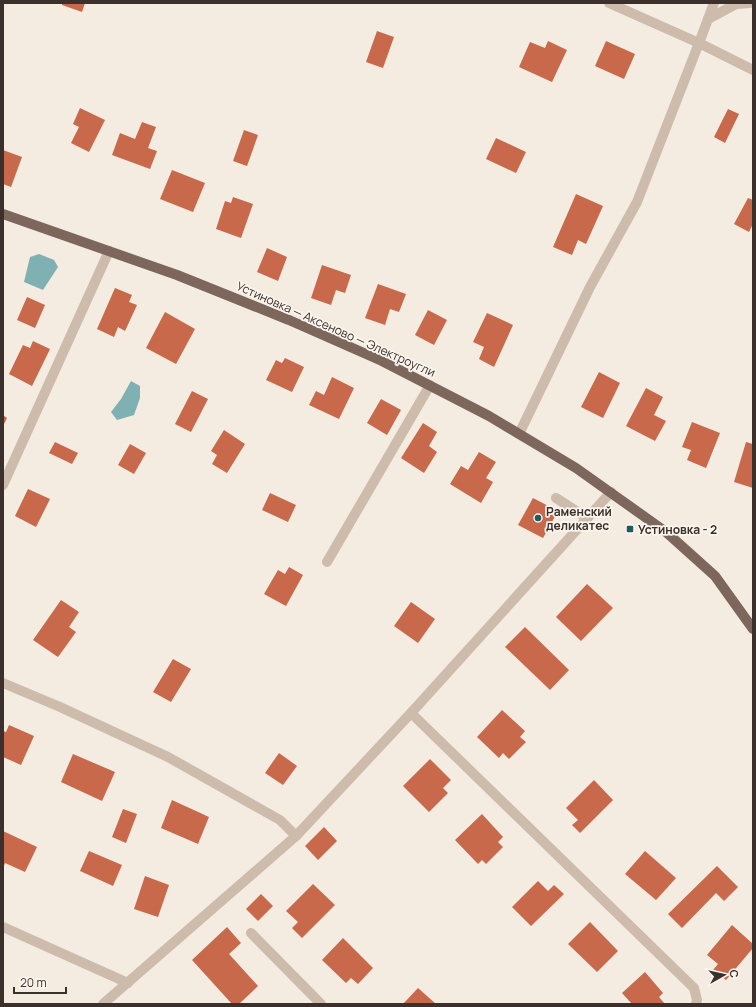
<svg xmlns="http://www.w3.org/2000/svg" width="756" height="1007" font-family="Manrope,sans-serif">
<style>
.water{fill:#7fb0b2}
.building{fill:#c8694b}
.lines{fill:none;stroke-linecap:round;stroke-linejoin:round}
.minor{stroke:#cdbbac;stroke-width:10}
.major{stroke:#7d675c;stroke-width:10}
.poi-dot{fill:#1f5a5e;stroke:#fbf5ee;stroke-width:1.5}
.labels{text-anchor:middle;dominant-baseline:central;stroke-width:3.5;stroke-linejoin:round;paint-order:stroke}
.street-label{font-size:12px;fill:#3b302b;stroke:#fbf5ee}
.poi-label{font-size:12px;font-weight:bold;fill:#3b302b;stroke:#fbf5ee;text-anchor:start}
</style>
<rect width="100%" height="100%" fill="#f4ebe1"/>
<g class="water">
<polygon points="39,254 54,260 58,267 43,290 24,282 30,257"/>
<polygon points="131,381 140,386 140,398 134,415 117,420 111,412 121,399"/>
</g>
<g class="building">
<polygon points="62,3 85,3 82,12 62,5"/>
<polygon points="377,31 394,37 383,68 366,62"/>
<polygon points="548,41 567,50 552,82 519,67 530,42 545,48"/>
<polygon points="606,41 635,54 624,79 595,66"/>
<polygon points="80,108 105,120 89,152 71,143 79,127 73,124"/>
<polygon points="728,109 739,114 725,143 714,137"/>
<polygon points="142,122 156,127 148,148 157,151 150,169 112,155 120,133 135,139"/>
<polygon points="244,130 258,135 247,166 233,161"/>
<polygon points="496,138 526,152 516,173 486,159"/>
<polygon points="3,150 22,157 11,187 3,184"/>
<polygon points="172,170 205,183 193,212 160,199"/>
<polygon points="576,194 603,206 586,244 578,240 572,255 553,247"/>
<polygon points="233,197 253,204 241,238 216,229 225,201 231,203"/>
<polygon points="748,198 753,200 753,224 749,232 734,224"/>
<polygon points="267,248 287,257 278,281 257,272"/>
<polygon points="322,265 351,275 345,293 336,290 331,305 311,298"/>
<polygon points="378,284 406,294 399,312 390,309 385,325 365,318"/>
<polygon points="115,288 132,295 129,302 137,305 125,331 118,327 114,337 97,329"/>
<polygon points="27,297 45,305 35,328 17,320"/>
<polygon points="428,310 447,320 434,345 415,335"/>
<polygon points="165,312 195,329 176,364 146,348"/>
<polygon points="487,313 513,325 494,367 479,359 484,347 473,342"/>
<polygon points="33,341 50,349 32,386 9,374 23,345 30,348"/>
<polygon points="285,358 304,367 292,392 266,380 276,360 282,363"/>
<polygon points="599,372 620,383 603,418 581,407"/>
<polygon points="332,377 354,388 339,419 309,405 316,391 324,395"/>
<polygon points="646,388 663,397 654,415 666,421 655,441 626,426"/>
<polygon points="192,391 208,399 191,432 175,424"/>
<polygon points="381,399 401,410 387,435 367,423"/>
<polygon points="3,415 7,418 3,426"/>
<polygon points="692,422 720,433 706,468 687,460 691,450 682,447"/>
<polygon points="423,423 437,432 429,446 437,452 424,473 401,458"/>
<polygon points="224,430 245,444 227,473 212,464 217,455 211,451"/>
<polygon points="55,442 78,453 72,464 49,453"/>
<polygon points="746,442 753,444 753,488 734,482"/>
<polygon points="130,444 146,453 134,474 118,465"/>
<polygon points="479,452 496,462 486,478 493,482 481,503 450,484 461,466 468,470"/>
<polygon points="28,489 50,499 36,527 15,516"/>
<polygon points="270,493 296,505 288,522 262,510"/>
<polygon points="533,498 558,511 543,538 518,525"/>
<polygon points="289,567 303,575 286,606 264,594 278,570 285,574"/>
<polygon points="587,584 613,608 581,641 556,617"/>
<polygon points="61,600 79,612 69,627 76,632 58,657 33,640"/>
<polygon points="411,602 435,619 418,643 394,626"/>
<polygon points="525,627 569,670 550,690 505,647"/>
<polygon points="173,659 191,669 171,702 153,692"/>
<polygon points="502,710 525,731 520,737 526,742 509,759 503,753 499,758 477,737"/>
<polygon points="9,725 34,736 21,765 3,757 3,731 6,732"/>
<polygon points="279,753 297,766 283,785 265,773"/>
<polygon points="73,754 115,772 102,801 61,782"/>
<polygon points="430,759 451,780 443,788 448,793 429,812 403,786"/>
<polygon points="594,780 613,800 580,833 572,825 578,820 566,808"/>
<polygon points="172,800 209,817 198,844 161,828"/>
<polygon points="123,809 137,814 126,843 112,837"/>
<polygon points="482,814 503,837 498,842 503,847 486,864 482,860 478,864 455,840"/>
<polygon points="324,827 337,841 318,860 305,846"/>
<polygon points="3,831 37,847 25,872 5,863 3,868"/>
<polygon points="89,851 122,865 113,886 80,871"/>
<polygon points="645,851 676,878 656,900 625,874"/>
<polygon points="717,866 738,887 724,901 716,893 682,928 668,914"/>
<polygon points="145,876 169,885 158,917 134,909"/>
<polygon points="538,881 548,891 554,885 564,894 531,926 512,907"/>
<polygon points="313,884 335,905 302,938 292,928 298,922 286,911"/>
<polygon points="261,894 273,906 258,921 246,909"/>
<polygon points="590,922 618,951 597,972 568,944"/>
<polygon points="732,925 753,944 753,948 726,980 713,970 718,964 707,955"/>
<polygon points="227,927 241,943 229,954 258,986 239,1004 232,1004 192,960"/>
<polygon points="343,938 373,968 358,984 351,978 346,983 322,960"/>
<polygon points="645,972 663,993 659,997 665,1004 632,1004 622,993"/>
<polygon points="418,988 436,1004 403,1004"/>
</g>
<g class="lines">
<g class="minor">
<polyline points="714,3 699,43 753,70"/>
<polyline points="708,19 736,4 750,3"/>
<polyline points="519,434 590,287 637,202 699,43 609,3"/>
<polyline points="3,485 109,251"/>
<polyline points="556,498 587,518"/>
<polyline points="327,562 430,385"/>
<polyline points="3,683 60,707 168,757 280,820 296,836"/>
<polyline points="411,713 694,988 697,1000 696,1004"/>
<polyline points="3,927 128,983"/>
<polyline points="251,933 321,1004"/>
<polyline points="103,1004 296,836 411,713 611,492"/>
</g>
<polyline class="major" points="3,214 177,275 289,320 382,361 489,416 576,468 666,532 715,576 753,629"/>
</g>
<g class="poi-dot">
<circle cx="538" cy="518" r="4"/>
<rect x="626" y="525" width="8" height="8" rx="2"/>
</g>
<g class="labels">
<g class="street-label">
<text transform="translate(336 329) rotate(24)">Устиновка — Аксеново — Электроугли</text>
</g>
<g class="poi-label">
<text x="546" y="511">Раменский<tspan x="546" dy="14">деликатес</tspan></text>
<text x="638" y="529">Устиновка - 2</text>
</g>
</g>
<rect width="756" height="1007" fill="none" stroke="#3b302b" stroke-width="8"/>
<g transform="translate(724 975) rotate(82)" stroke="#fbf5ee" stroke-width="3" paint-order="stroke">
<path d="M0-3L7 15L0 10L-7 15Z" fill="#3b302b"/>
<text y="-6" font-size="11" font-weight="bold" text-anchor="middle" fill="#3b302b">С</text>
</g>
<path d="M14 987v6h52v-6" fill="none" stroke="#3b302b" stroke-width="2"/>
<text x="20" y="987" font-size="12" fill="#3b302b" stroke="#fbf5ee" stroke-width="3" paint-order="stroke">20 m</text>
</svg>
